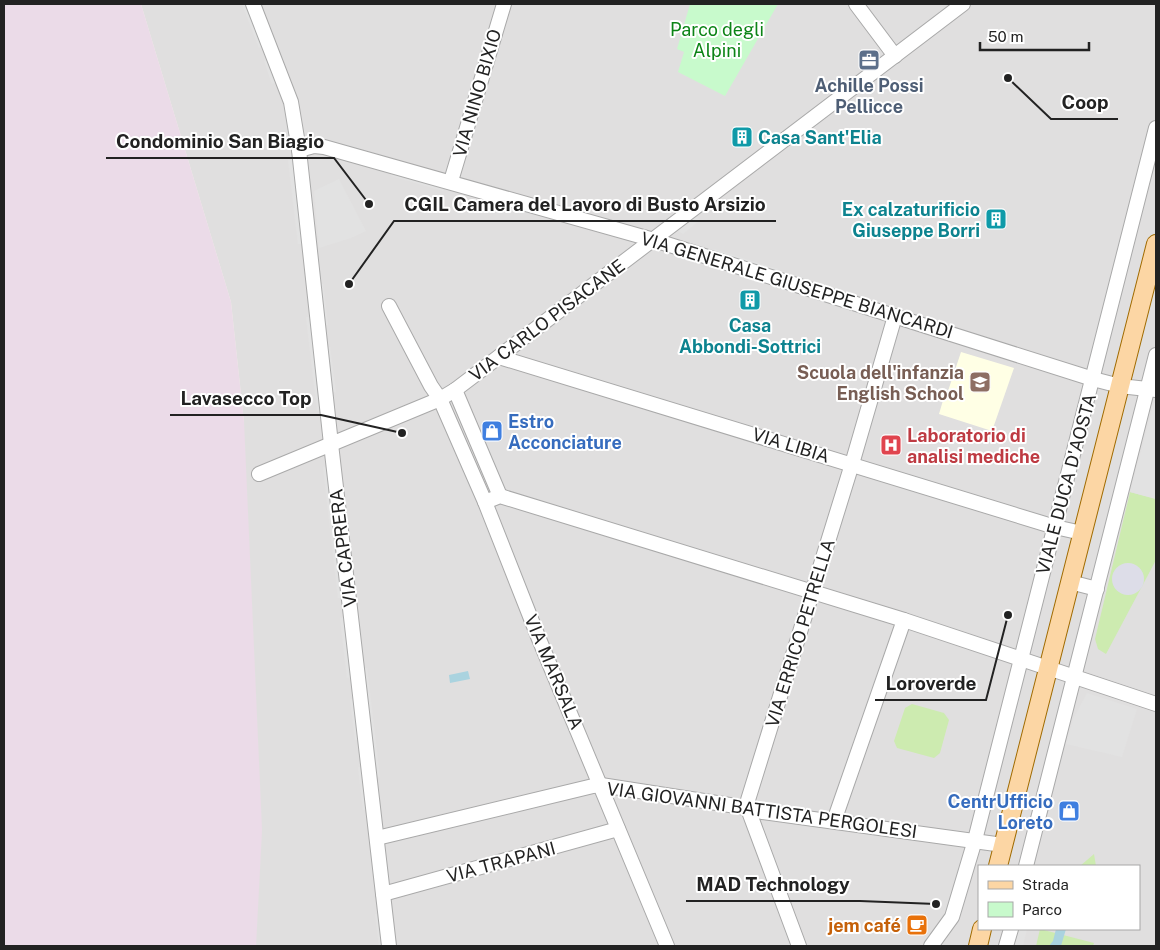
<svg xmlns="http://www.w3.org/2000/svg" width="1160" height="950" font-family="'Public Sans',sans-serif">
<style>
.residential{fill:#e0dfdf;fill-rule:evenodd}
.industrial{fill:#ebdbe8}
.education{fill:#ffffe5}
.grass{fill:#cdebb0}
.park{fill:#c8facc}
.parking{fill:#e2e2e2}
.plaza{fill:#dddde8}
.water{fill:#aad3df}
.lines{fill:none;stroke-linecap:round;stroke-linejoin:round}
.minor-casing{stroke:#a9a9a9;stroke-width:16}
.major-casing{stroke:#a06b00;stroke-width:20}
.minor{stroke:#fff;stroke-width:14}
.major{stroke:#fcd6a4;stroke-width:18}
.labels{text-anchor:middle;dominant-baseline:central;stroke-width:4;stroke-linejoin:round;paint-order:stroke}
.park-label{font-size:18px;fill:#0c8416;stroke:#fff}
.service-label{font-size:18px;font-weight:bold;fill:#4e5e75;stroke:#fff}
.street-label{font-size:18px;fill:#222;stroke:#fff}
.culture-label{font-size:18px;font-weight:bold;fill:#0d838f;stroke:#fff;text-anchor:start}
.education-label{font-size:18px;font-weight:bold;fill:#785e54;stroke:#fff;text-anchor:end}
.shop-label{font-size:18px;font-weight:bold;fill:#366cbe;stroke:#fff;text-anchor:start}
.health-label{font-size:18px;font-weight:bold;fill:#be3a42;stroke:#fff;text-anchor:start}
.food-label{font-size:18px;font-weight:bold;fill:#c56008;stroke:#fff;text-anchor:end}
.leader{fill:none;stroke:#222;stroke-width:2}
.callout-dot{fill:#222;stroke:#fff;stroke-width:2}
.callout-label{font-size:19px;text-anchor:middle;font-weight:bold;fill:#222;stroke:#fff;stroke-width:4;stroke-linejoin:round;paint-order:stroke}
</style>
<rect width="100%" height="100%" fill="#f2efe9"/>
<path class="residential" d="M 141,4 L 1156,4 L 1156,946 L 238,946 L 244,422 L 231,302 ZM 979,866 L 1139,866 L 1139,929 L 979,929 Z"/>
<polygon class="industrial" points="4,4 141,4 231,302 244,422 262,830 256,946 4,946"/>
<polygon class="education" points="961,352 1014,368 992,431 939,414 944,397 946,397"/>
<g class="grass">
<polygon points="1130,492 1156,499 1156,560 1106,654 1098,649 1095,639"/>
<polygon points="912,704 944,713 949,720 940,753 934,758 897,748 894,741 905,708"/>
<polygon points="1094,854 1096,866 1079,866 1080,866"/>
<polygon points="1040,929 1094,943 1093,946 1036,946"/>
</g>
<polygon class="park" points="690,4 778,4 725,96 678,72 684,52 677,49"/>
<g class="parking">
<polygon points="242,4 247,4 263,46 259,48"/>
<polygon points="268,60 277,82 272,84 264,61"/>
<polygon points="293,159 303,244 298,244 288,160"/>
<polygon points="392,171 444,186 443,191 391,176"/>
<polygon points="339,179 366,231 351,238 319,248 314,191"/>
<polygon points="696,216 700,220 683,234 677,230"/>
<polygon points="714,249 778,269 777,273 712,253"/>
<polygon points="318,284 323,284 328,325 323,326"/>
<polygon points="306,317 311,317 322,411 317,411"/>
<polygon points="325,347 330,347 336,392 331,393"/>
<polygon points="1154,403 1156,403 1156,499 1130,492"/>
<polygon points="328,466 343,598 338,598 323,467"/>
<polygon points="345,617 352,677 347,678 340,618"/>
<polygon points="367,668 380,777 375,778 362,669"/>
<polygon points="1087,693 1137,709 1122,757 1066,744 1073,719"/>
<polygon points="355,698 360,740 355,740 350,699"/>
<polygon points="358,767 363,767 368,810 363,810"/>
<polygon points="375,914 379,914 383,946 379,946"/>
<polygon points="1015,929 1027,929 1023,946 1011,946"/>
</g>
<circle class="plaza" cx="1128" cy="579" r="16"/>
<g class="water">
<polygon points="468,671 470,679 450,683 449,675"/>
<polygon points="1056,929 1066,929 1061,946 1049,946 1053,941"/>
</g>
<g class="lines">
<g class="minor-casing">
<g id="minor">
<polyline points="253,4 291,102 299,150 331,444 389,946"/>
<polyline points="856,4 895,56"/>
<polyline points="299,150 314,146 324,147 654,240 1093,379 1120,386 1156,390"/>
<polyline points="451,181 504,4"/>
<polyline points="389,306 431,386 440,399 485,502 539,639 667,946"/>
<polyline points="499,357 1055,527 1082,533"/>
<polyline points="455,390 500,496"/>
<polyline points="259,474 440,399 455,390 963,4"/>
<polyline points="485,502 500,496 904,620 1156,704"/>
<polyline points="1070,582 1097,589"/>
<polyline points="834,821 904,620"/>
<polyline points="377,838 593,786 601,785 736,806 762,812 1003,845"/>
<polyline points="1026,866 1156,355"/>
<polyline points="383,894 618,829"/>
<polyline points="799,946 748,809 748,800 852,464 895,316"/>
<polyline points="931,946 952,917 975,840 1156,128"/>
<polyline points="1006,946 1011,929"/>
</g>
</g>
<g class="major-casing">
<g id="major">
<polyline points="998,866 1156,244"/>
<polyline points="978,946 982,929"/>
</g>
</g>
<use href="#minor" class="minor"/>
<use href="#major" class="major"/>
</g>
<defs>
<g id="office-square" transform="scale(1.125)"><rect x="-9" y="-9" width="18" height="18" rx="4" fill="#5c6f8a" stroke="#fff"/><path d="M-6-3h4V-5.5h4V-3h4V5H-6ZM-1-4.5V-3h2v-1.5ZM-6 0V1H6V0Z" fill="#fff"/></g>
<g id="building-square" transform="scale(1.125)"><rect x="-9" y="-9" width="18" height="18" rx="4" fill="#0f9aa8" stroke="#fff"/><path d="M-4-6H4V6H1V3H-1V6H-4ZM-2.5-4.3h1.7v1.8h-1.7ZM.8-4.3h1.7v1.8H.8ZM-2.5-1h1.7V.8h-1.7ZM.8-1h1.7V.8H.8Z" fill="#fff"/></g>
<g id="school-square" transform="scale(1.125)"><rect x="-9" y="-9" width="18" height="18" rx="4" fill="#8d6e63" stroke="#fff"/><path d="M0-5L7-2L0 1L-7-2ZM-4 1L0 2.5L4 1V4Q0 6-4 4Z" fill="#fff"/></g>
<g id="shop-square" transform="scale(1.125)"><rect x="-9" y="-9" width="18" height="18" rx="4" fill="#3f7fe0" stroke="#fff"/><path d="M-5-2.5h2.3a2.7 3.5 0 0 1 5.4 0H5L5.5 6h-11ZM-1.5-2.5h3a1.5 2.3 0 0 0-3 0Z" fill="#fff"/></g>
<g id="hospital-square" transform="scale(1.125)"><rect x="-9" y="-9" width="18" height="18" rx="4" fill="#e0444e" stroke="#fff"/><path d="M-5-5h3v3.5h4V-5h3V5h-3V1.5h-4V5h-3Z" fill="#fff"/></g>
<g id="cafe-square" transform="scale(1.125)"><rect x="-9" y="-9" width="18" height="18" rx="4" fill="#e8710a" stroke="#fff"/><path d="M-5.5-4.5H6V0H3Q3 3.5 0 3.5H-2.5Q-5.5 3.5-5.5 0ZM3-3.2v2h1.7v-2ZM-6 4.5H4V6H-6Z" fill="#fff"/></g>
</defs>
<g fill-rule="evenodd">
<use href="#office-square" x="869" y="60"/>
<use href="#building-square" x="742" y="137"/>
<use href="#building-square" x="996" y="219"/>
<use href="#building-square" x="750" y="300"/>
<use href="#school-square" x="980" y="382"/>
<use href="#shop-square" x="492" y="431"/>
<use href="#hospital-square" x="891" y="445"/>
<use href="#shop-square" x="1069" y="811"/>
<use href="#cafe-square" x="917" y="925"/>
</g>
<g class="labels">
<g class="park-label">
<text x="717" y="29">Parco degli<tspan x="717" dy="21">Alpini</tspan></text>
</g>
<g class="service-label">
<text x="869" y="85">Achille Possi<tspan x="869" dy="21">Pellicce</tspan></text>
</g>
<g class="street-label">
<text transform="translate(477 93) rotate(-74)">VIA NINO BIXIO</text>
<text transform="translate(797 285) rotate(17)">VIA GENERALE GIUSEPPE BIANCARDI</text>
<text transform="translate(547 320) rotate(-37)">VIA CARLO PISACANE</text>
<text transform="translate(791 445) rotate(17)">VIA LIBIA</text>
<text transform="translate(1066 484) rotate(-75)">VIALE DUCA D'AOSTA</text>
<text transform="translate(343 548) rotate(-97)">VIA CAPRERA</text>
<text transform="translate(800 633) rotate(-73)">VIA ERRICO PETRELLA</text>
<text transform="translate(554 672) rotate(67)">VIA MARSALA</text>
<text transform="translate(762 810) rotate(8)">VIA GIOVANNI BATTISTA PERGOLESI</text>
<text transform="translate(501 862) rotate(-15)">VIA TRAPANI</text>
</g>
<g class="culture-label">
<text x="758" y="137">Casa Sant'Elia</text>
<text x="980" y="209" text-anchor="end">Ex calzaturificio<tspan x="980" dy="21">Giuseppe Borri</tspan></text>
<text x="750" y="325" text-anchor="middle">Casa<tspan x="750" dy="21">Abbondi-Sottrici</tspan></text>
</g>
<g class="education-label">
<text x="964" y="372">Scuola dell'infanzia<tspan x="964" dy="21">English School</tspan></text>
</g>
<g class="shop-label">
<text x="508" y="421">Estro<tspan x="508" dy="21">Acconciature</tspan></text>
<text x="1053" y="801" text-anchor="end">CentrUfficio<tspan x="1053" dy="21">Loreto</tspan></text>
</g>
<g class="health-label">
<text x="907" y="435">Laboratorio di<tspan x="907" dy="21">analisi mediche</tspan></text>
</g>
<g class="food-label">
<text x="901" y="925">jem café</text>
</g>
</g>
<path class="leader" d="M1008 78L1051 119H1118M369 204L334 158H106M349 284L394 221H776M402 433L321 415H170M1008 615L986 700H875M936 904L860 901H686"/>
<g class="callout-dot">
<circle cx="1008" cy="78" r="5"/>
<circle cx="369" cy="204" r="5"/>
<circle cx="349" cy="284" r="5"/>
<circle cx="402" cy="433" r="5"/>
<circle cx="1008" cy="615" r="5"/>
<circle cx="936" cy="904" r="5"/>
</g>
<g class="callout-label">
<text x="1085" y="109">Coop</text>
<text x="220" y="148">Condominio San Biagio</text>
<text x="585" y="211">CGIL Camera del Lavoro di Busto Arsizio</text>
<text x="246" y="405">Lavasecco Top</text>
<text x="931" y="690">Loroverde</text>
<text x="773" y="891">MAD Technology</text>
</g>
<rect width="1160" height="950" fill="none" stroke="#222222" stroke-width="10"/>
<rect x="978" y="865" width="162" height="65" fill="#ffffff" stroke="#a7a7a7"/>
<rect x="988" y="881" width="25" height="8" fill="#fcd6a4" stroke="#a7a7a7"/>
<text x="1022" y="890" font-size="15" fill="#222222">Strada</text>
<rect x="988" y="902" width="25" height="15" fill="#c8facc" stroke="#a7a7a7"/>
<text x="1022" y="915" font-size="15" fill="#222222">Parco</text>
<path d="M980 42v8h109v-8" fill="none" stroke="#222222" stroke-width="2.5"/>
<text x="988" y="42" font-size="15" fill="#222222" stroke="#ffffff" stroke-width="4" paint-order="stroke">50 m</text>
</svg>
